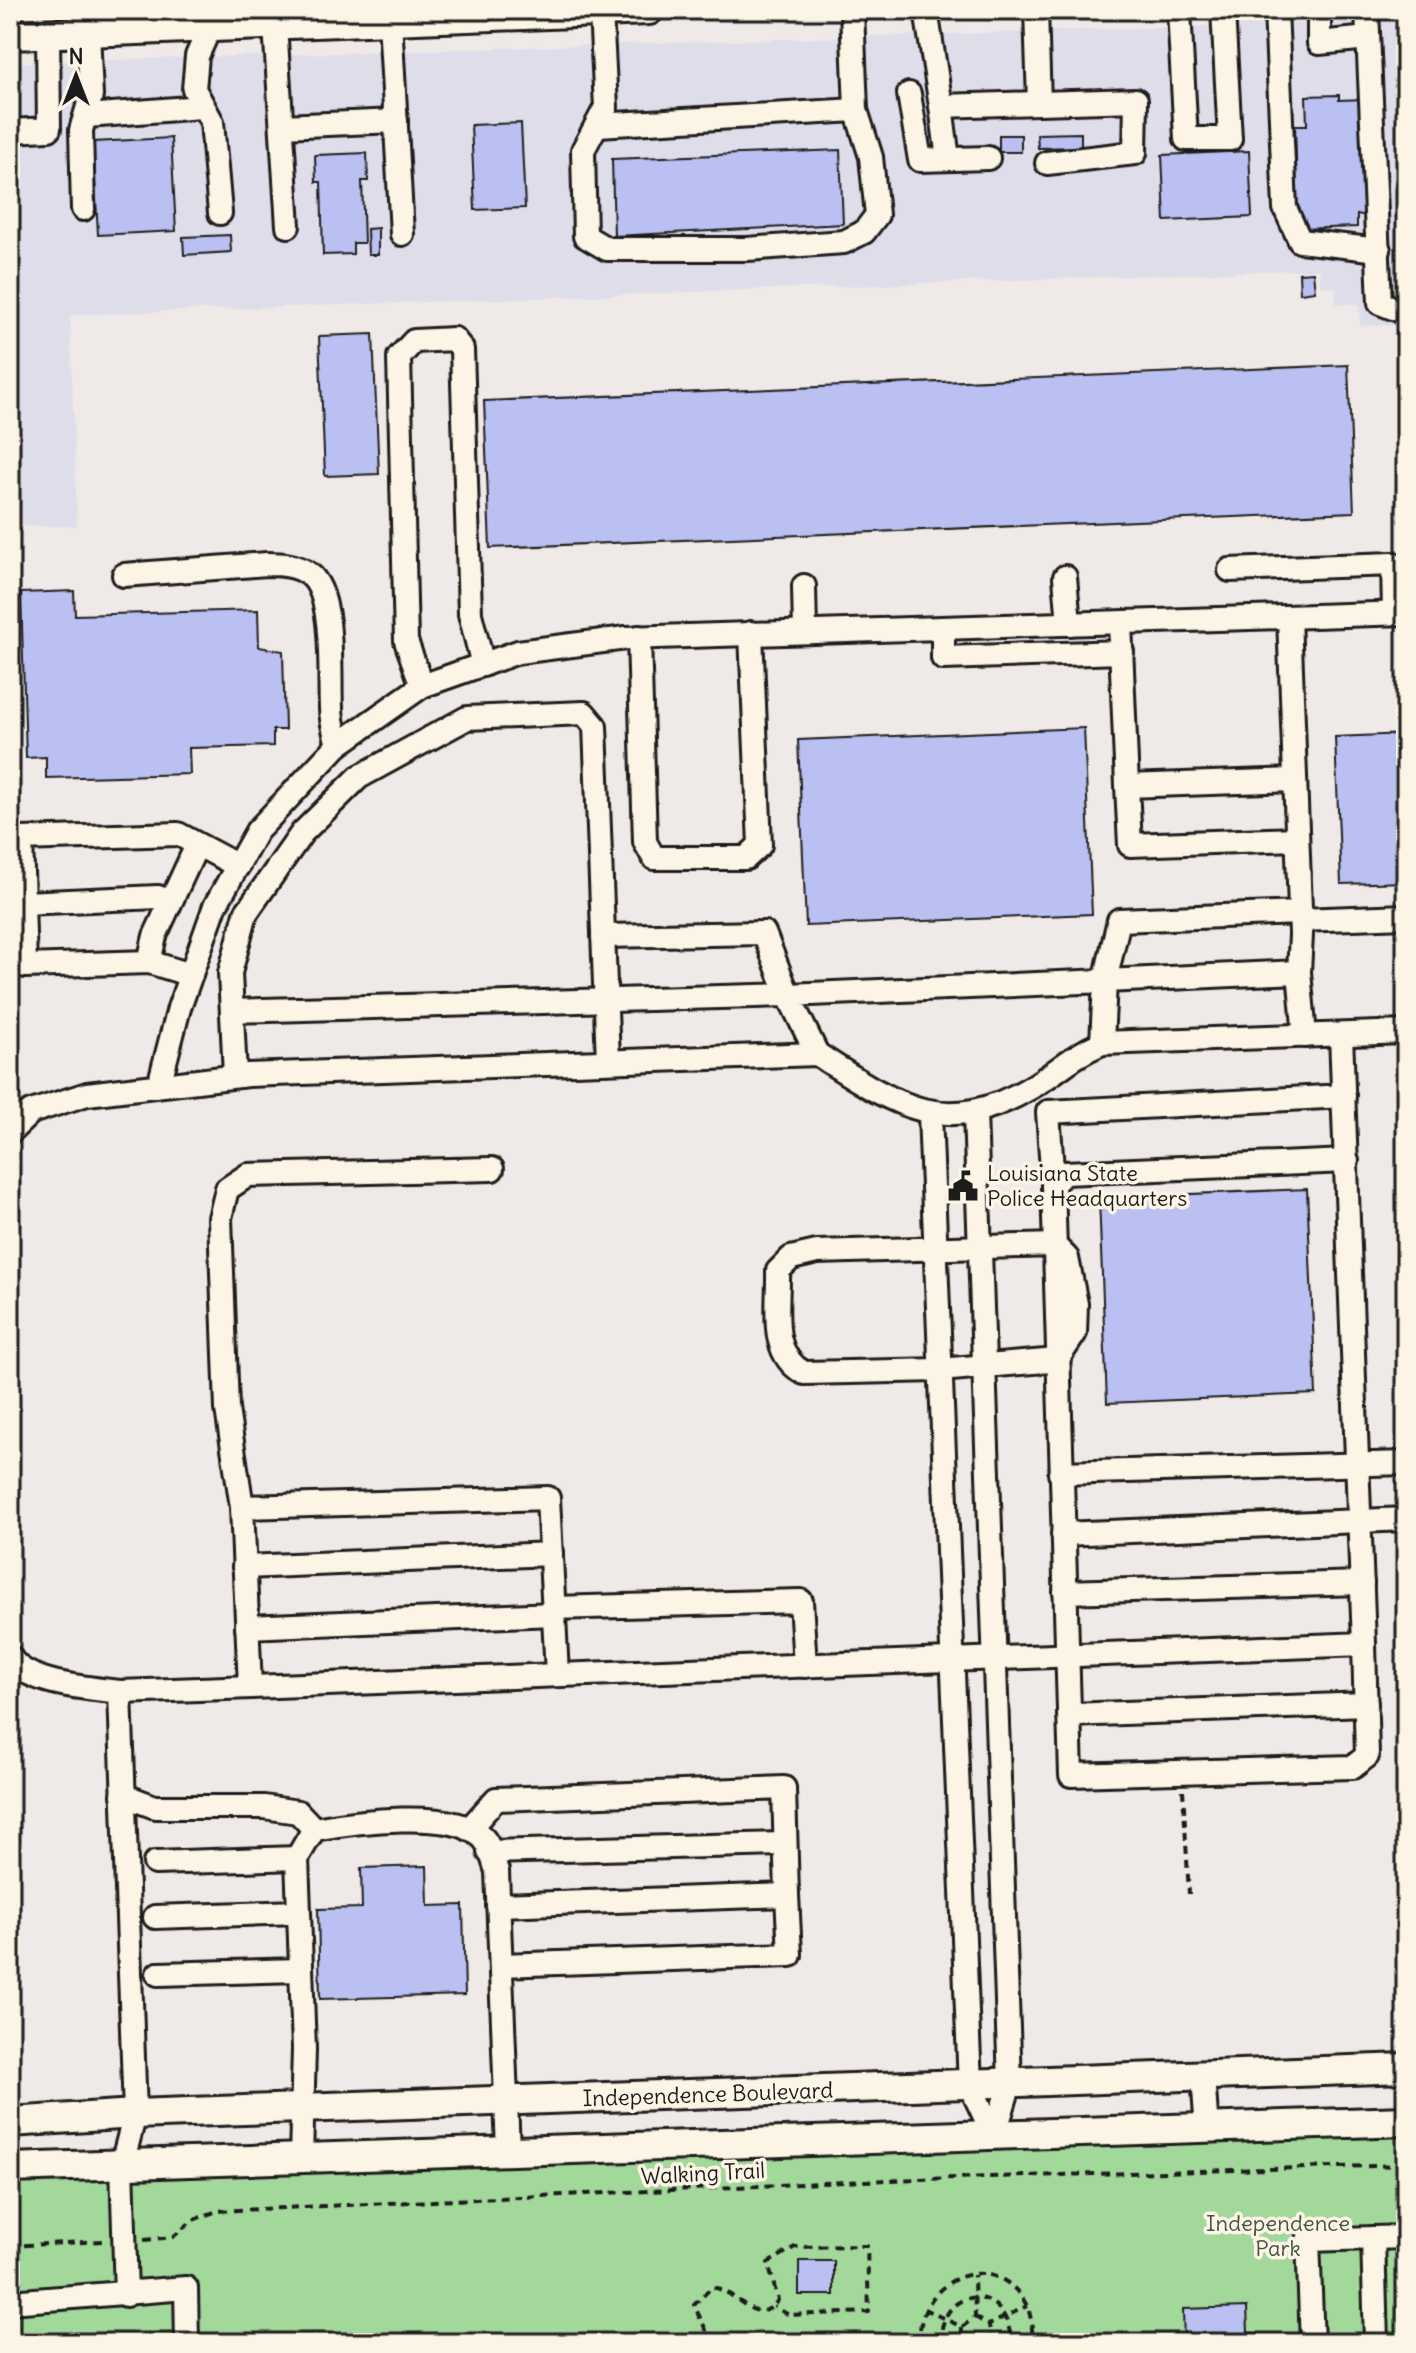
<svg xmlns="http://www.w3.org/2000/svg" width="1416" height="2353" font-family="Delius,sans-serif">
<style>
.built{fill:#dfddea}
.green{fill:#a3d89b;stroke:#607a5c;stroke-width:2}
.building{fill:#bac0f1;stroke:#1c1c1c;stroke-width:2}
.lines{fill:none;stroke-linecap:round;stroke-linejoin:round}
.minor-casing{stroke:#1c1c1c;stroke-width:28}
.major-casing{stroke:#1c1c1c;stroke-width:34}
.path{stroke:#1c1c1c;stroke-width:4;stroke-dasharray:8 6;stroke-linecap:butt}
.minor{stroke:#fcf5e5;stroke-width:22}
.major{stroke:#fcf5e5;stroke-width:28}
.labels{text-anchor:middle;dominant-baseline:central;stroke-width:7;stroke-linejoin:round;paint-order:stroke}
.poi-label{font-size:22px;fill:#1c1c1c;stroke:#fcf5e5;text-anchor:start}
.street-label{font-size:22px;fill:#1c1c1c;stroke:#fcf5e5}
.park-label{font-size:22px;fill:#445442;stroke:#fcf5e5}
</style>
<rect width="100%" height="100%" fill="#efeae7"/>
<filter id="ink" filterUnits="userSpaceOnUse"><feTurbulence type="fractalNoise" baseFrequency=".0125" numOctaves="2"/><feDisplacementMap in="SourceGraphic" scale="16" xChannelSelector="R" yChannelSelector="G"/><feConvolveMatrix kernelMatrix="1 2 1 2 8 2 1 2 1" color-interpolation-filters="sRGB"/></filter>
<g filter="url(#ink)">
<polygon class="built" points="1406,20 1406,325 1360,326 1359,304 1336,304 1336,287 1320,286 1319,269 70,315 77,526 10,526 10,63"/>
<polygon class="green" points="1406,2124 1406,2343 10,2343 10,2179"/>
<g class="building">
<polygon points="1339,95 1339,100 1365,99 1374,214 1357,215 1357,227 1298,229 1295,125 1307,125 1306,96"/>
<polygon points="521,123 525,208 475,210 471,125"/>
<polygon points="1081,133 1081,147 1038,148 1037,134"/>
<rect x="999" y="135" width="22" height="17"/>
<polygon points="171,138 176,231 98,235 93,142"/>
<polygon points="840,150 843,224 614,236 612,159"/>
<polygon points="1249,151 1252,217 1165,221 1162,155"/>
<polygon points="367,153 368,181 362,181 364,243 353,243 353,254 323,255 321,182 316,182 315,155"/>
<polygon points="378,228 378,255 368,255 367,229"/>
<polygon points="230,235 231,252 184,255 183,237"/>
<polygon points="1313,272 1315,291 1300,293 1299,273"/>
<polygon points="373,334 379,474 325,476 319,336"/>
<polygon points="1348,365 1354,512 490,548 484,401"/>
<polygon points="74,591 75,615 258,610 259,647 283,651 285,730 273,730 273,746 189,748 190,774 46,778 46,757 26,758 21,593"/>
<polygon points="1084,728 1092,914 806,926 798,740"/>
<polygon points="1406,734 1406,882 1341,884 1335,737"/>
<polygon points="1307,1189 1316,1394 1107,1403 1099,1198"/>
<polygon points="427,1866 428,1906 463,1905 465,1995 320,1999 318,1909 362,1908 361,1868"/>
<rect x="799" y="2261" width="35" height="34"/>
<polygon points="1247,2307 1248,2333 1258,2333 1259,2341 1184,2343 1183,2309"/>
</g>
<g class="lines">
<g class="minor-casing">
<g id="minor">
<polyline points="926,10 941,106 1136,100 1135,153 1047,163"/>
<polyline points="1036,10 1039,103"/>
<polyline points="1179,10 1186,139 1230,139 1223,10"/>
<polyline points="1276,10 1285,208 1300,241 1379,250"/>
<polyline points="1319,10 1319,43 1368,38"/>
<polyline points="1367,10 1380,303 1406,313"/>
<polyline points="601,12 606,107 583,150 585,236 607,249 747,249 844,242 864,232 877,215 871,157 856,110 852,10"/>
<polyline points="390,20 402,234"/>
<polyline points="275,25 288,226"/>
<polyline points="210,27 197,56 194,89 212,122 220,213"/>
<polyline points="909,94 920,160 988,158"/>
<polyline points="941,106 948,159"/>
<polyline points="87,116 201,107"/>
<polyline points="598,125 856,110"/>
<polyline points="282,126 396,121"/>
<polyline points="10,131 49,129 48,34"/>
<polyline points="83,209 81,130 91,96 88,32"/>
<polyline points="1230,570 1393,564 1394,613"/>
<path d="M 124,575 L 267,564 C 282,564 297,565 309,574 C 336,594 329,677 331,708 C 331,721 335,733 338,745"/>
<polyline points="1065,577 1069,624"/>
<polyline points="804,586 805,632"/>
<polyline points="1289,617 1301,935 1299,972 1105,981 1119,920 1300,913"/>
<polyline points="1120,623 1127,786 1295,780"/>
<polyline points="943,628 943,658 1122,652"/>
<polyline points="639,637 645,842 654,858 746,858 760,845 751,633"/>
<polyline points="422,686 406,641 399,357 414,341 454,339 462,349 470,614 483,665"/>
<polyline points="1127,786 1130,845 1297,839"/>
<polyline points="23,903 158,897 169,902"/>
<polyline points="1300,920 1406,916"/>
<polyline points="149,962 155,936 197,845"/>
<polyline points="1299,972 1305,1036"/>
<polyline points="191,975 149,962 25,966 21,839 178,834 238,866"/>
<polyline points="232,1011 788,995 764,933 603,936"/>
<polyline points="817,1054 788,995 1105,981 1102,1043"/>
<polyline points="235,1076 230,973 246,913 302,833 359,777 467,718 584,713 595,726 608,1061"/>
<polyline points="159,1085 179,1008 215,906 257,831 338,745 422,686 518,652 626,638 1406,613"/>
<polyline points="930,1114 970,2085 994,2136 1010,2083 975,1113"/>
<path d="M 10,1132 L 31,1112 L 87,1094 L 248,1075 L 817,1054 C 893,1103 942,1140 1030,1088 C 1058,1072 1069,1057 1102,1043 L 1406,1032"/>
<polyline points="1347,1161 1064,1173 1053,1184 1071,1775 1353,1767 1367,1756 1364,1644"/>
<polyline points="1053,1184 1048,1112 1344,1096"/>
<path d="M 1054,1245 L 1067,1258 L 1076,1304 L 1075,1333 L 1057,1360 L 940,1370 L 804,1373 C 768,1353 779,1308 778,1271 L 791,1258 L 817,1252 Z"/>
<polyline points="1060,1473 1406,1463"/>
<polyline points="242,1507 227,1409 220,1218 227,1189 248,1175 492,1169"/>
<polyline points="1063,1534 1406,1519"/>
<polyline points="244,1567 551,1554"/>
<polyline points="1065,1592 1362,1583"/>
<polyline points="553,1608 801,1601 805,1666"/>
<polyline points="247,1627 554,1614"/>
<path d="M 10,1657 C 26,1685 90,1688 120,1692 L 1364,1644 L 1341,1035"/>
<polyline points="250,1687 242,1507 548,1498 557,1675"/>
<polyline points="120,1692 135,2114 122,2164 126,2295"/>
<polyline points="1069,1715 1366,1704"/>
<polyline points="123,1795 155,1807 264,1807 298,1812 314,1829"/>
<polyline points="469,1829 496,1799 784,1788 787,1895"/>
<polyline points="489,1852 785,1844"/>
<polyline points="155,1863 297,1858"/>
<polyline points="498,1905 787,1895 790,1955 501,1965"/>
<polyline points="155,1917 298,1912"/>
<polyline points="158,1974 301,1970"/>
<polyline points="1203,2076 1207,2130"/>
<path d="M 301,2158 L 304,2049 L 297,1858 L 314,1829 C 352,1822 454,1808 482,1837 C 490,1844 493,1861 497,1871 L 508,2151"/>
<polyline points="1373,2238 1376,2343"/>
<polyline points="10,2302 186,2288 187,2343"/>
<polyline points="1312,2343 1308,2240 1406,2237"/>
</g>
</g>
<g class="major-casing">
<g id="major">
<polyline points="10,35 649,10"/>
<polyline points="10,2122 135,2114 1406,2068"/>
<polyline points="10,2168 1406,2121"/>
</g>
</g>
<g class="path">
<polyline points="1183,1790 1189,1894"/>
<polyline points="144,2240 173,2237 193,2220 217,2211 887,2180 1406,2165"/>
<polyline points="10,2246 103,2241"/>
<polyline points="924,2309 962,2327 961,2343"/>
<polyline points="975,2317 989,2325"/>
<polyline points="962,2327 975,2317 974,2275"/>
<path d="M 698,2343 L 706,2330 L 694,2305 L 712,2287 C 737,2290 757,2330 778,2300 L 768,2263 L 795,2247 L 867,2246 L 869,2312 L 789,2315 L 774,2307"/>
<path d="M 919,2343 C 918,2275 997,2247 1027,2306 C 1032,2317 1032,2331 1033,2343"/>
<path d="M 941,2343 C 938,2284 1009,2281 1011,2343"/>
<polyline points="991,2343 989,2325 1027,2306"/>
<polyline points="1102,2343 1167,2343"/>
</g>
<use href="#minor" class="minor"/>
<use href="#major" class="major"/>
</g>
</g>
<defs>
<g id="civic-bare" transform="scale(2.4)"><path d="M-.6-6.5H3V-4.5H.6V-3L4-1V1h2V6H-6V1h2V-1L-.6-3ZM-1.2 2.5V6h2.4V2.5Z" fill="#1c1c1c" stroke="#fcf5e5" stroke-width="2.5" paint-order="stroke"/></g>
</defs>
<g fill-rule="evenodd">
<use href="#civic-bare" x="963" y="1186"/>
</g>
<g class="labels">
<g class="poi-label">
<text x="987" y="1173">Louisiana State<tspan x="987" dy="25">Police Headquarters</tspan></text>
</g>
<g class="street-label">
<text transform="translate(708 2094) rotate(-2)">Independence Boulevard</text>
<text transform="translate(703 2173) rotate(-3)">Walking Trail</text>
</g>
<g class="park-label">
<text x="1278" y="2223">Independence<tspan x="1278" dy="25">Park</tspan></text>
</g>
</g>
<rect width="1416" height="2353" fill="none" stroke="#fcf5e5" stroke-width="40"/>
<rect x="20" y="20" width="1376" height="2313" fill="none" stroke="#1c1c1c" stroke-width="3" filter="url(#ink)"/>
<g transform="translate(76 76)" stroke="#fcf5e5" stroke-width="6" paint-order="stroke">
<path d="M0-6L14 30L0 20L-14 30Z" fill="#1c1c1c"/>
<text y="-12" font-size="22" font-weight="bold" text-anchor="middle" fill="#1c1c1c">N</text>
</g>
</svg>
